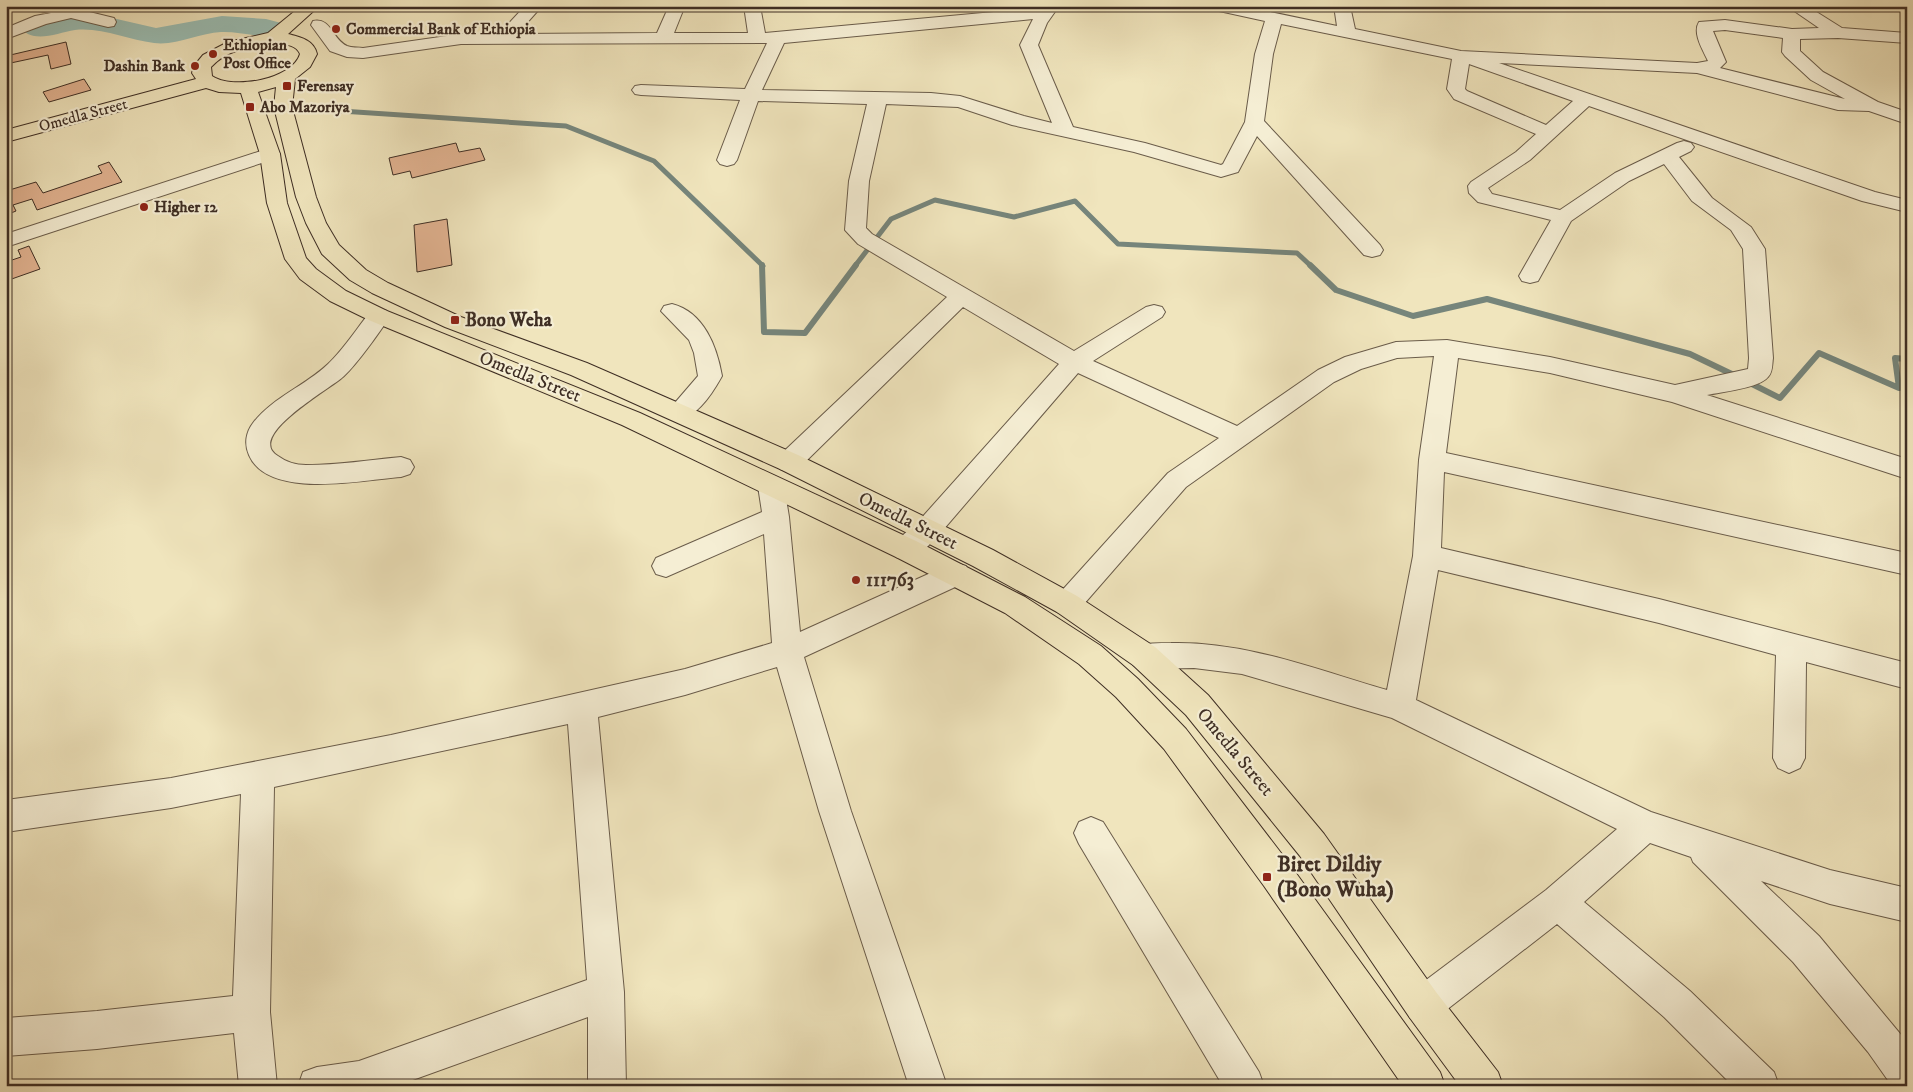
<svg xmlns="http://www.w3.org/2000/svg" width="1913" height="1092" font-family="'IM FELL DW Pica',serif">
<style>
.lines{fill:none;stroke-linecap:round;stroke-linejoin:round}
.stream-far1{stroke:#76857b;stroke-width:5}
.stream{stroke:#76857b;stroke-width:6}
.river{fill:#9bbfb5;fill-rule:evenodd}
.building{fill:#e2b391;stroke:#3e2e24}
.minor-casing{stroke:#6a5c4a;stroke-width:2}
.major-casing{stroke:#3e2e24;stroke-width:2}
.minor{fill:#f5eed4;fill-rule:evenodd}
.major{fill:#f0e5bd;fill-rule:evenodd}
.poi-dot{fill:#8f2418;stroke:#f5eed4;stroke-width:2}
.labels{text-anchor:middle;dominant-baseline:central;stroke-width:4.5;stroke-linejoin:round;paint-order:stroke}
.far-poi-label{font-size:16px;font-weight:bold;fill:#3e2e24;stroke:#f5eed4;text-anchor:start}
.far-street-label{font-size:16px;fill:#3e2e24;stroke:#f5eed4}
.poi-label{font-size:19px;font-weight:bold;fill:#3e2e24;stroke:#f5eed4;text-anchor:start}
.street-label{font-size:19px;fill:#3e2e24;stroke:#f5eed4}
.near-poi-label{font-size:22px;font-weight:bold;fill:#3e2e24;stroke:#f5eed4;text-anchor:start}
</style>
<rect width="100%" height="100%" fill="#f0e5bd"/>
<filter id="stains"><feTurbulence type="fractalNoise" baseFrequency=".004" numOctaves="4"/><feColorMatrix values="0 0 0 0 .2 0 0 0 0 .09 0 0 0 0 .02 0 0 0 .5 -.17"/></filter>
<radialGradient id="worn" r=".72"><stop offset=".6" stop-color="#630" stop-opacity="0"/><stop offset="1" stop-color="#630" stop-opacity=".3"/></radialGradient>
<g class="lines">
<g class="stream-far1">
<polyline points="296,108 566,126 654,161 763,266"/>
<polyline points="855,266 891,219 935,200 1014,217 1075,201 1118,244 1297,253 1311,266"/>
</g>
<g class="stream">
<polyline points="762,265 764,332 805,333 856,265"/>
<polyline points="1310,265 1336,290 1413,316 1487,299 1690,354 1738,377"/>
<polyline points="1748,382 1780,398 1819,353 1899,388 1895,358 1907,359"/>
</g>
<path class="river" d="M 79,14 L 108,17 L 156,28 L 222,16 L 266,19 L 285,24 L 289,30 L 285,36 C 268,40 241,31 221,32 C 199,33 176,46 154,43 C 128,40 102,27 75,30 C 56,33 32,45 19,26 L 23,20 L 32,18 L 42,21 Z"/>
</g>
<g class="building">
<polygon points="66,42 71,64 51,69 48,55 6,64 6,56"/>
<polygon points="84,79 91,90 49,102 43,92"/>
<polygon points="456,143 459,152 480,148 485,160 412,178 410,171 393,175 389,158"/>
<polygon points="109,162 122,182 37,210 32,199 13,205 16,211 6,215 6,191 36,182 43,193 102,173 98,166"/>
<polygon points="447,219 452,265 417,272 414,225"/>
<polygon points="29,246 40,269 6,281 6,262 21,257 18,250"/>
</g>
<g class="lines">
<g class="minor-casing">
<g id="minor">
<polygon points="23,6 65,6 114,18 116,22 114,26 108,27 71,18 46,24 6,39 6,28 35,16 51,13 25,9"/>
<path d="M 525,6 L 542,6 L 517,34 L 657,33 L 669,6 L 683,6 L 684,8 L 674,33 L 748,33 L 744,6 L 760,6 L 765,33 L 1059,6 L 1047,23 L 1038,45 L 1073,127 L 1145,143 L 1221,165 L 1223,164 L 1245,122 L 1255,54 L 1265,21 L 1210,9 L 1208,6 L 1242,6 L 1337,26 L 1334,6 L 1350,6 L 1355,29 L 1461,51 L 1697,63 L 1708,61 C 1703,50 1692,33 1699,22 L 1725,20 L 1792,29 L 1819,28 L 1787,6 L 1807,6 L 1842,28 L 1907,33 L 1907,43 L 1838,38 L 1800,39 L 1800,51 L 1823,72 L 1878,102 L 1907,112 L 1907,124 L 1869,111 L 1838,110 L 1697,73 L 1499,63 L 1875,192 L 1907,200 L 1907,212 L 1862,201 L 1589,106 L 1530,160 L 1488,188 L 1492,194 L 1560,210 L 1615,173 L 1677,143 L 1684,141 L 1691,143 L 1694,147 L 1691,151 L 1679,157 L 1712,198 L 1751,227 L 1765,249 L 1773,358 C 1772,364 1773,372 1768,377 C 1760,388 1721,392 1707,395 L 1907,459 L 1907,479 L 1672,402 L 1550,373 L 1458,358 L 1446,453 L 1907,553 L 1907,575 L 1444,472 L 1441,548 L 1659,599 L 1907,663 L 1907,689 L 1806,662 L 1805,758 L 1800,768 L 1789,773 L 1778,768 L 1773,758 L 1776,655 L 1659,623 L 1438,570 L 1416,700 L 1651,812 L 1830,870 L 1907,888 L 1907,922 L 1830,904 L 1761,881 L 1819,936 L 1907,1042 L 1907,1086 L 1892,1086 L 1868,1052 L 1793,962 L 1693,862 L 1691,857 L 1650,843 L 1584,902 L 1690,991 L 1774,1072 L 1779,1086 L 1733,1086 L 1664,1017 L 1557,924 L 1436,1018 L 1423,1023 L 1410,1018 L 1405,1005 L 1410,992 L 1546,890 L 1617,829 L 1392,718 L 1242,674 L 1194,668 L 1144,669 L 1133,665 L 1129,656 L 1133,647 C 1146,643 1158,643 1171,643 C 1245,641 1317,670 1387,690 L 1413,556 L 1419,460 L 1434,356 L 1397,358 L 1361,369 L 1334,382 L 1186,487 L 1077,612 L 1067,616 L 1057,612 L 1053,604 L 1057,596 L 1168,473 L 1219,438 L 1078,373 L 937,537 C 923,550 916,563 896,557 L 892,549 L 896,541 L 917,523 L 1059,364 L 963,307 L 798,469 L 789,472 L 780,469 L 776,462 L 780,455 L 947,297 L 858,244 L 845,230 L 849,181 L 867,104 L 758,101 L 737,160 L 734,164 L 727,166 L 720,164 L 717,160 L 740,100 L 641,95 L 635,94 L 632,90 L 635,86 L 641,85 L 745,89 L 767,43 L 461,44 L 363,58 L 347,57 L 330,51 L 311,25 L 313,21 C 331,17 332,39 347,46 C 352,48 358,47 363,48 L 461,34 L 499,34 ZM 1033,19 L 1020,45 L 1052,123 L 1024,116 L 960,96 L 931,93 L 762,90 L 784,43 ZM 1281,24 L 1452,59 L 1447,89 L 1454,99 L 1536,134 L 1516,152 L 1471,182 L 1468,186 L 1469,193 L 1478,202 L 1551,220 L 1519,276 L 1522,281 L 1530,283 L 1538,281 L 1571,221 L 1629,181 L 1664,164 L 1692,201 L 1731,230 L 1743,249 L 1749,358 L 1748,369 L 1675,385 L 1550,357 L 1447,340 L 1396,342 L 1345,357 L 1318,370 L 1237,426 L 1093,361 L 1162,317 L 1165,312 L 1162,307 L 1154,305 L 1146,307 L 1074,351 L 872,234 L 866,228 L 869,181 L 886,104 L 958,107 L 1012,125 L 1134,152 L 1221,177 L 1238,172 L 1257,136 L 1364,255 L 1372,257 L 1380,255 L 1383,250 L 1380,245 L 1264,121 L 1273,54 ZM 1725,30 L 1783,38 L 1782,52 L 1785,56 L 1811,80 L 1845,99 L 1720,68 L 1726,62 L 1713,31 ZM 1469,64 L 1573,101 L 1546,125 L 1467,91 L 1465,89 Z"/>
<polygon points="270,148 277,150 280,154 277,158 6,247 6,234"/>
<path d="M 672,304 C 704,312 717,347 722,376 C 712,394 693,425 670,418 L 667,412 L 698,376 L 694,353 L 689,340 L 661,311 L 664,306 Z"/>
<path d="M 379,309 L 387,311 L 390,316 C 380,332 357,364 344,376 C 332,388 244,436 278,456 C 286,462 296,465 306,465 C 338,465 370,460 401,457 L 410,460 L 414,467 L 410,474 L 401,477 C 362,480 268,500 249,455 C 244,444 246,432 253,423 C 273,397 305,386 328,364 C 344,349 357,328 371,311 Z"/>
<polygon points="771,476 780,479 784,486 789,517 800,632 946,566 956,563 966,566 970,574 966,582 804,657 851,811 947,1086 909,1086 819,811 777,667 685,695 598,717 624,992 626,1086 588,1086 588,1017 396,1086 298,1086 303,1072 317,1067 359,1061 587,980 568,724 274,787 270,1012 277,1086 239,1086 234,1033 97,1049 6,1056 6,1018 97,1011 233,996 241,794 171,808 6,832 6,800 171,778 391,735 685,669 772,643 764,534 666,577 656,574 652,566 656,558 762,512 758,486 762,479"/>
<polygon points="1091,817 1103,822 1259,1072 1264,1086 1223,1086 1079,844 1074,833 1079,822"/>
</g>
</g>
<g class="major-casing">
<path id="major" d="M 301,6 L 319,6 L 288,34 C 300,37 314,40 317,54 L 310,67 L 295,79 L 292,107 L 316,197 L 326,223 L 339,245 L 366,270 L 388,283 L 461,317 L 587,363 L 798,455 L 993,550 L 1077,596 L 1155,647 L 1208,695 L 1324,834 L 1436,992 L 1498,1072 L 1503,1086 L 1460,1086 L 1410,1018 L 1300,856 L 1186,715 L 1133,665 L 1057,612 L 973,566 L 780,469 L 571,375 L 445,327 L 372,293 L 350,280 L 322,254 L 306,223 L 296,197 L 274,107 L 276,87 L 258,92 L 280,154 L 287,203 L 306,258 L 316,269 L 346,291 L 387,311 L 640,413 L 916,541 L 1025,597 L 1101,646 L 1138,679 L 1186,729 L 1288,862 L 1440,1072 L 1445,1086 L 1403,1086 L 1264,886 L 1164,749 L 1116,697 L 1079,664 L 1005,613 L 896,557 L 622,425 L 371,321 L 330,301 L 300,279 L 285,259 L 267,203 L 260,154 L 241,93 L 219,92 L 206,88 L 6,142 L 6,130 L 196,79 L 192,73 L 194,66 L 203,55 L 228,42 L 268,33 ZM 273,43 C 283,44 296,44 300,54 C 292,80 232,90 212,76 L 211,67 C 226,50 251,46 273,43 Z"/>
</g>
<use href="#minor" class="minor"/>
<use href="#major" class="major"/>
</g>
<g class="poi-dot">
<circle cx="336" cy="29" r="5"/>
<circle cx="213" cy="54" r="5"/>
<circle cx="195" cy="66" r="5"/>
<rect x="282" y="81" width="10" height="10" rx="2.5"/>
<rect x="245" y="102" width="10" height="10" rx="2.5"/>
<circle cx="144" cy="207" r="5"/>
<rect x="450" y="315" width="10" height="10" rx="2.5"/>
<circle cx="856" cy="580" r="5"/>
<rect x="1262" y="872" width="10" height="10" rx="2.5"/>
</g>
<g class="labels">
<g class="far-poi-label">
<text x="346" y="29">Commercial Bank of Ethiopia</text>
<text x="223" y="45">Ethiopian<tspan x="223" dy="18">Post Office</tspan></text>
<text x="185" y="66" text-anchor="end">Dashin Bank</text>
<text x="297" y="86">Ferensay</text>
<text x="260" y="107">Abo Mazoriya</text>
<text x="154" y="207">Higher 12</text>
</g>
<g class="far-street-label">
<text transform="translate(83 115) rotate(-15)">Omedla Street</text>
</g>
<g class="poi-label">
<text x="465" y="320">Bono Weha</text>
<text x="866" y="580">111763</text>
</g>
<g class="street-label">
<text transform="translate(530 377) rotate(22)">Omedla Street</text>
<text transform="translate(908 521) rotate(26)">Omedla Street</text>
<text transform="translate(1235 752) rotate(50)">Omedla Street</text>
</g>
<g class="near-poi-label">
<text x="1277" y="864">Biret Dildiy<tspan x="1277" dy="25">(Bono Wuha)</tspan></text>
</g>
</g>
<rect width="1913" height="1092" fill="none" stroke="#f0e5bd" stroke-width="25"/>
<rect x="8" y="8" width="1898" height="1077" fill="none" stroke="#3e2e24" stroke-width="2.5"/>
<rect x="12" y="12" width="1888" height="1067" fill="none" stroke="#3e2e24"/>
<rect width="100%" height="100%" filter="url(#stains)"/>
<rect width="100%" height="100%" fill="url(#worn)"/>
</svg>
